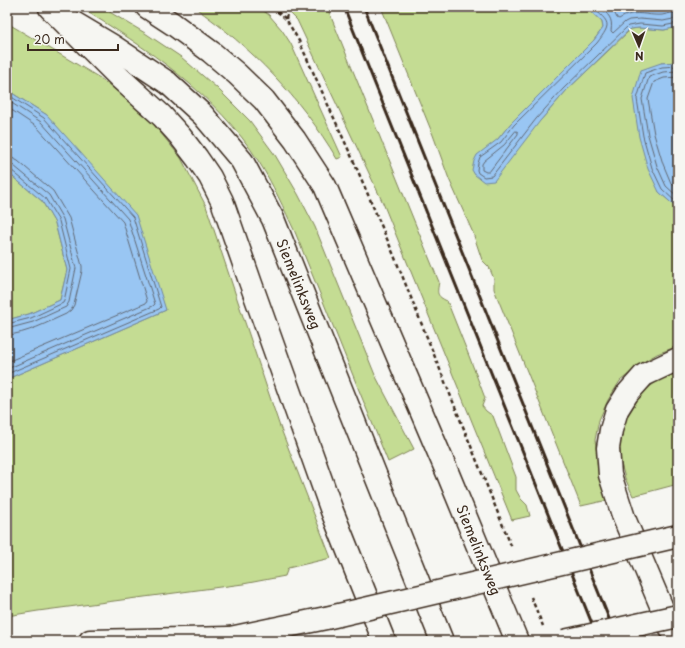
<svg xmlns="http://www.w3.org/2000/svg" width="685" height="648" font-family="'Playpen Sans',sans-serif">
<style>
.green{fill:#c4dc93;stroke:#808358}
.water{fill:#99c6f3;stroke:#73889e}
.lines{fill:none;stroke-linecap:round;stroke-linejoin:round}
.shore{stroke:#616873;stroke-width:1}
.minor-casing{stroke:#3b2a1e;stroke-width:25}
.primary-casing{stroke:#3b2a1e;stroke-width:25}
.motorway-casing{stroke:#3b2a1e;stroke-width:25}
.path{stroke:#3b2a1e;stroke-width:2.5;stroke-dasharray:4 3;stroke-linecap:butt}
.minor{stroke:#f6f6f2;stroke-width:22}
.primary{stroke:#f6f6f2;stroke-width:22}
.motorway{stroke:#f6f6f2;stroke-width:22}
.rail{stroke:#3b2a1e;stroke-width:3}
.motorway-bridge-casing{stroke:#3b2a1e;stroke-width:25;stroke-linecap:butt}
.motorway-bridge{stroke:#f6f6f2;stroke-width:22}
.labels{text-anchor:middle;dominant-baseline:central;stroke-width:3.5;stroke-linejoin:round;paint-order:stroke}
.street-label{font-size:14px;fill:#3b2a1e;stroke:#f6f6f2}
</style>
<rect width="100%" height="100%" fill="#f6f6f2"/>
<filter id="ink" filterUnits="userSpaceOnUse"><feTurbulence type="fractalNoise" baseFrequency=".025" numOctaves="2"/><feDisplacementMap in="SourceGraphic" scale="8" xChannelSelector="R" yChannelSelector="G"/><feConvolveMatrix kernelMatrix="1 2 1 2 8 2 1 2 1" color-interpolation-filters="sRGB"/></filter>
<g filter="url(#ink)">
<g class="green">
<path d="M 79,7 L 101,7 L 145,33 L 181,57 L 217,88 L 250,121 L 275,155 L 298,194 L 315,227 L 375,375 L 414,449 L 388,462 L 295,232 C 284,209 273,184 259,162 C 218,96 145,46 79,7 Z"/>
<path d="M 194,7 L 258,7 L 269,15 L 282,30 L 291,44 L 342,157 L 337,159 C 301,98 251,47 194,7 Z"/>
<path d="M 284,7 L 327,7 L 439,282 C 437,293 436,296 447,301 L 469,356 L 485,398 L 482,406 L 486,411 L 493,416 L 516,477 L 516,490 L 521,499 L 527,505 L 530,516 L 512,520 L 383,203 L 297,20 Z"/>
<polygon points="381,7 586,7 602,22 603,28 594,40 511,123 498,139 540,121 566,91 631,29 639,28 664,30 678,27 678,62 661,63 659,192 677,208 678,208 678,346 657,354 645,361 620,381 608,400 599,420 595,440 600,475 608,500 581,506 494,289 494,279 489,267 482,260 473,233 449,179 433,135"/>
<polygon points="7,23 100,78 143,111 181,158 206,206 279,424 331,558 288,568 285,576 243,584 38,611 7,616 7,379 166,310 47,115 7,90"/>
<polygon points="7,172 42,201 55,223 67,270 60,300 29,314 7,320"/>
<polygon points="678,372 678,484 633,496 625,478 620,460 618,446 624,420 631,407 644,391 659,380"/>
</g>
<g class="water">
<polygon points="586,7 678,7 678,27 664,30 639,28 630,29 566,91 540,121 494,181 484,182 475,175 472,170 474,161 477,155 498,139 511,123 594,40 603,28 602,22"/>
<polygon points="678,62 678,208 677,208 659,192 648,169 639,137 633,98 641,70 661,63"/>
<polygon points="7,90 47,115 136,215 166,310 7,379 7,320 29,314 60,300 67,270 55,223 42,201 7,172"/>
</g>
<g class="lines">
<g class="shore">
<path d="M 592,7 C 610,23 612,23 597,43 L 514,125 L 501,142 L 480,157 L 478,163 L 477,170 L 478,173 L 484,177 L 492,176 L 536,119 L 563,89 L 628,26 L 640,24 L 663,26 L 678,23"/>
<path d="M 599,7 C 609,15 613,18 611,31 L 613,33 L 625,22 L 629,20 L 640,19 L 663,21 L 678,18"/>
<path d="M 608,7 L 614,12 L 617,18 L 619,19 C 635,9 645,16 662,15 C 668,14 673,12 678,12"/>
<polyline points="678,66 662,67 645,73 637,99 643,136 652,168 662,189 678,204"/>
<polyline points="678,71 663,72 649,77 642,99 648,135 657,166 666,186 678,197"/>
<polyline points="678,77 664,78 654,82 648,99 654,134 663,164 671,183 678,189"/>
<polyline points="7,94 44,118 133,217 161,307 159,309 7,374"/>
<polyline points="7,100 41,122 128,219 155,304 153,306 7,369"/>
<polyline points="7,107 37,127 123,222 147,301 146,303 7,362"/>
<polygon points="516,131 518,132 518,134 489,172 486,172 482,170 482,164 484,161 504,145"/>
<path d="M 7,158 L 12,158 L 18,161 L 53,191 L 69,218 L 82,266 L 82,271 L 74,305 L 71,310 L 66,314 C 48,322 26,334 7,335"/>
<polyline points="7,164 11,164 14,166 49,195 63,219 76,268 69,302 66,307 33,322 7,329"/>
<polyline points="7,169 11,170 45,198 59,221 71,269 64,301 63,303 31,318 7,324"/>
</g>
<g class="minor-casing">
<polyline id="minor" points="676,641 624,518 610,475 608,448 611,430 617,410 627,394 644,375 678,359"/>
</g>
<g class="primary-casing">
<g id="primary">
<polyline points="147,7 173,24 211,52 237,74 264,100 295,140 325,186 448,474 517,641"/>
<polyline points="64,17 111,45 168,83 203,115 242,161 273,219 442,641"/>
</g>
</g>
<g class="motorway-casing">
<g id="motorway">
<polyline points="50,8 120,78 162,116 180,136 197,158 210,177 222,201 251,284 332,511 384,641"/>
<polyline points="90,641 229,638"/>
<polyline points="216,641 326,618"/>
</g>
</g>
<g class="path">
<polyline points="272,7 286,19 299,41 354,162 393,253 512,548"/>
<polyline points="286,19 288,7"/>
<polyline points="531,597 543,626"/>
</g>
<use href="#minor" class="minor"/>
<use href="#primary" class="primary"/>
<use href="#motorway" class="motorway"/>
<g class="rail">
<polyline points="344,7 599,641"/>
<polyline points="364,7 618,641"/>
</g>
<g class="motorway-bridge-casing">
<g id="motorway-bridge">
<polyline points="326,618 678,536"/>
<polyline points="564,641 678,616"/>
</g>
</g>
<use href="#motorway-bridge" class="motorway-bridge"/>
</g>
</g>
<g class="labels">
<g class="street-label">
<text transform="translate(299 284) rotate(68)">Siemelinksweg</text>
<text transform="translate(479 550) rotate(68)">Siemelinksweg</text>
</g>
</g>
<rect width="685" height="648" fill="none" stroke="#f6f6f2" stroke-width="24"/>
<rect x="12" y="12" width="661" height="624" fill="none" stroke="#3b2a1e" stroke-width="1.5" filter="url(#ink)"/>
<g transform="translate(639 46) rotate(178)" stroke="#f6f6f2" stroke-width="3" paint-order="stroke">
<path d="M0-3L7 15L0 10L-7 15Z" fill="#3b2a1e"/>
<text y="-6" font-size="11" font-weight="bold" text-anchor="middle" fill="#3b2a1e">N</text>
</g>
<path d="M28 44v6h90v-6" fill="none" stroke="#3b2a1e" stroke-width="2"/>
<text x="34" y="44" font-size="12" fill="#3b2a1e" stroke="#f6f6f2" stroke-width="3" paint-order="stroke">20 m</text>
</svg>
